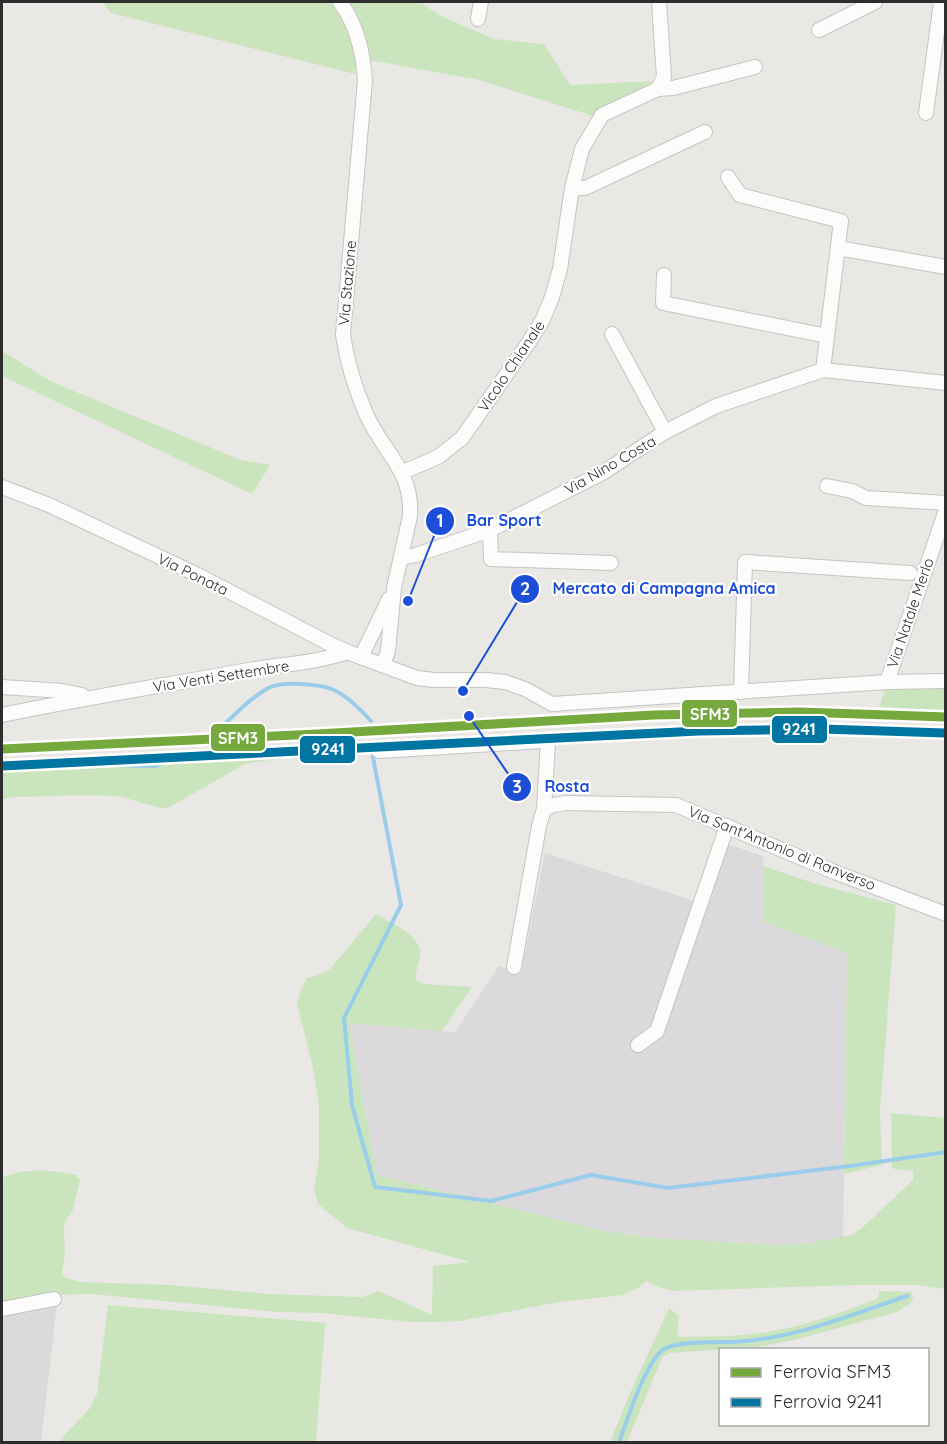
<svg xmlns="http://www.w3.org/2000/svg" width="947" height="1444" font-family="Quicksand,sans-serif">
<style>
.industrial{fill:#dbd9db}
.green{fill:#cae5be}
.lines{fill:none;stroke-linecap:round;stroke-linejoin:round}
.stream{stroke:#9acdea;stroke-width:4}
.minor-casing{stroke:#c4c4c4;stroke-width:16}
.minor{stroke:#fcfcfb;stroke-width:14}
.rail-1-casing{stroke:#fff;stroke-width:14}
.rail-2-casing{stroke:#fff;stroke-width:14}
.rail-1{stroke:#75a93d;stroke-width:9}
.rail-2{stroke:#0075a1;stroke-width:9}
.labels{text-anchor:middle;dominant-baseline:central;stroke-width:4.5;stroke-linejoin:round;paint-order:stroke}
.street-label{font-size:15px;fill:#2d2d2d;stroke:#fff}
.leader{fill:none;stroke:#1d4ed8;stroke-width:2}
.callout-dot{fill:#1d4ed8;stroke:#fff;stroke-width:2}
.mark-label{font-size:18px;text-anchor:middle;font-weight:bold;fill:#fff}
.callout-label{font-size:16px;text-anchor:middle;font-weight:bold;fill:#1d4ed8;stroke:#fff;stroke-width:4.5;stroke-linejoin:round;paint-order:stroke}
.line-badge{stroke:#fff;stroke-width:2}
.badge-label{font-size:16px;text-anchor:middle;font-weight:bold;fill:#fff}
</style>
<rect width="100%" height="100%" fill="#eae8e4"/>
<g class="industrial">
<polygon points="727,844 763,856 764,922 847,952 843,1237 809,1243 783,1245 654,1238 605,1231 554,1220 377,1175 349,1023 455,1032 499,966 521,973 545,853 707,905"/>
<polygon points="57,1304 41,1442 2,1441 2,1313"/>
</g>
<g class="green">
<polygon points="103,2 420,2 441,16 494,39 544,44 570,85 653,81 631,96 593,116 479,80 375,61 356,61 355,74 111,13"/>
<polygon points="2,351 52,382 241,460 270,465 252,494 2,376"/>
<polygon points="945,687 945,710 879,707 885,690"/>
<path d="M 284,748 L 284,758 L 245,764 L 168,808 C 153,809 131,797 113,796 C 80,794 46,797 13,797 L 2,799 L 2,760 Z"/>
<polygon points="763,866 813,883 896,905 880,1111 882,1165 844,1174 847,953 764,922"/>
<path d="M 376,914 C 390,923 423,935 420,956 C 419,965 415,971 416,980 L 423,984 L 472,987 L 442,1031 L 349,1023 L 377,1175 L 605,1231 L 654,1238 L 782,1245 L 809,1243 L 851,1235 L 862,1228 L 913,1180 L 913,1171 L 894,1169 L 892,1166 L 891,1113 L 945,1118 L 945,1289 L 918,1285 L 858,1285 L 673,1291 L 658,1287 L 646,1281 L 638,1288 L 623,1295 L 559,1302 L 460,1321 L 432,1322 L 411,1322 L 321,1313 L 278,1312 L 91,1294 L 49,1295 L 2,1305 L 2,1178 C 25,1167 52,1170 76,1175 L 80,1180 L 73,1210 L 65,1221 L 64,1230 L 65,1255 L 62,1272 L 64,1277 L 81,1282 L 170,1285 L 269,1294 L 362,1297 L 379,1291 L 432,1315 L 433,1266 L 470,1262 L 347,1228 L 318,1204 L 314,1189 L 319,1159 L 319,1106 L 313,1068 L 297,1004 L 300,992 L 307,978 L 322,974 L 330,969 Z"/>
<path d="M 879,1291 L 912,1292 L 913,1298 L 911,1303 L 897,1312 L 798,1339 L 758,1347 L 669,1353 L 662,1358 L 660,1363 L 627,1442 L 610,1442 L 631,1391 L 669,1308 L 679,1316 L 677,1335 L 679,1337 C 710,1336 741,1337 772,1331 C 808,1325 844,1312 879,1298 Z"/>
<polygon points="108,1305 327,1323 325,1325 316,1442 50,1442 59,1441 90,1408 97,1394"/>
</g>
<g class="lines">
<g class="stream">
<path d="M 216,733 C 232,717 248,700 268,688 C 282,681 318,684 332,689 C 346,695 361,710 371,721"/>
<polyline points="372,752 401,905 344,1018 352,1105 375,1187 491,1201 591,1175 668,1188 850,1166 946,1152"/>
<polyline points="2,769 113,765 156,766 184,753"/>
<path d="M 619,1442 C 628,1419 645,1362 664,1349 C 677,1341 716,1342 732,1342 C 791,1340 851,1315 907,1296"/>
</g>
<g class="minor-casing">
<g id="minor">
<path d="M 340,2 C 357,25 363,51 365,80 L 343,335 C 347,362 356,391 367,416 C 384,453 413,471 410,516 L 394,588 L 388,651 L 383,665"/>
<polyline points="478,19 481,2"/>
<polyline points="819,30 875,2"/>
<polyline points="658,89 673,88 755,67"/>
<polyline points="926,113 941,2"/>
<polyline points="728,177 740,195 841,221 823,370"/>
<polyline points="572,188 585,188 705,132"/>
<polyline points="838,248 946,267"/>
<polyline points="664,275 663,303 827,336"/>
<polyline points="612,334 665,432"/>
<polyline points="403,472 438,457 462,438 529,342 543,319 552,297 560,269 572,188 582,149 602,115 658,89 664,77 659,2"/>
<polyline points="827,486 852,491 866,498 946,503"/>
<polyline points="2,487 49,505 198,575 330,644 355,655 417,678 434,680 486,680 505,682 525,689 552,704 887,682 946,681"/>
<polyline points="490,530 491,559 611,563"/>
<polyline points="401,558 416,555 490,530 604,472 665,432 716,406 823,370 946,383"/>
<polyline points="361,657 389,599"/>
<polyline points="887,682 946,510"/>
<polyline points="2,687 63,691 82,695"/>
<polyline points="741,692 745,562 910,573"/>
<path d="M 2,715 C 84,698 167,685 249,670 C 283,664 316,663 348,652"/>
<polyline points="379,751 543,741 548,742 544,809 539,826 514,967"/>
<polyline points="544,809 554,805 565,803 676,805 837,873 946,914"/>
<polyline points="638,1045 657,1031 727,826"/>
<polyline points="2,1309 54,1299"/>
</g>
</g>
<use href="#minor" class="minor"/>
<g class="rail-1-casing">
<polyline id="rail-1" points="2,749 317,734 654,715 800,712 946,717"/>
</g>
<g class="rail-2-casing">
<polyline id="rail-2" points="2,766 699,731 822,729 945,733"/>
</g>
<use href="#rail-1" class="rail-1"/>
<use href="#rail-2" class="rail-2"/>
</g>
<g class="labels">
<g class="street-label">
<text transform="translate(347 283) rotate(-85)">Via Stazione</text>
<text transform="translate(511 366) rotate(-56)">Vicolo Chianale</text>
<text transform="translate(610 465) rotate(-30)">Via Nino Costa</text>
<text transform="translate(193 574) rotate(26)">Via Ponata</text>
<text transform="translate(910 613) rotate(-71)">Via Natale Merlo</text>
<text transform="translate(221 676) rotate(-9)">Via Venti Settembre</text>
<text transform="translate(782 848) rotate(22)">Via Sant'Antonio di Ranverso</text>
</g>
</g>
<path class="leader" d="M408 601L440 521M463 691L525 589M469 716L517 787"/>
<g class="callout-dot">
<circle cx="408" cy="601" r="6"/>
<circle cx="463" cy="691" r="6"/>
<circle cx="469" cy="716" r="6"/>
<circle cx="440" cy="521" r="15"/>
<circle cx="525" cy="589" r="15"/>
<circle cx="517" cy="787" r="15"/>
</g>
<g class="mark-label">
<text x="440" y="527">1</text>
<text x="525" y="595">2</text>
<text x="517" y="793">3</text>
</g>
<g class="callout-label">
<text x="504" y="526">Bar Sport</text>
<text x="664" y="594">Mercato di Campagna Amica</text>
<text x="567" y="792">Rosta</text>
</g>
<g class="line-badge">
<rect x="681" y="699" width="57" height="29" rx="6" fill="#75a93d"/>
<rect x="771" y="715" width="57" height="29" rx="6" fill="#0075a1"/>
<rect x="210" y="723" width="56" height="29" rx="6" fill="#75a93d"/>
<rect x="299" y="735" width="57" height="29" rx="6" fill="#0075a1"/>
</g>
<g class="badge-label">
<text x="710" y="720">SFM3</text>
<text x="799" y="735">9241</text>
<text x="238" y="744">SFM3</text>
<text x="328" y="755">9241</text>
</g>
<rect width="947" height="1444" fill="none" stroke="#2d2d2d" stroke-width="6"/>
<rect x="719" y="1348" width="210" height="78" fill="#ffffff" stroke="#ababab" stroke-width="1.5"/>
<rect x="731" y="1368" width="30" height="9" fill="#75a93d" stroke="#ababab" stroke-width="1.5"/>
<text x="773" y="1378" font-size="18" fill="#2d2d2d">Ferrovia SFM3</text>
<rect x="731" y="1398" width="30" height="9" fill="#0075a1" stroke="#ababab" stroke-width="1.5"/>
<text x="773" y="1408" font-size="18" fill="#2d2d2d">Ferrovia 9241</text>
</svg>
